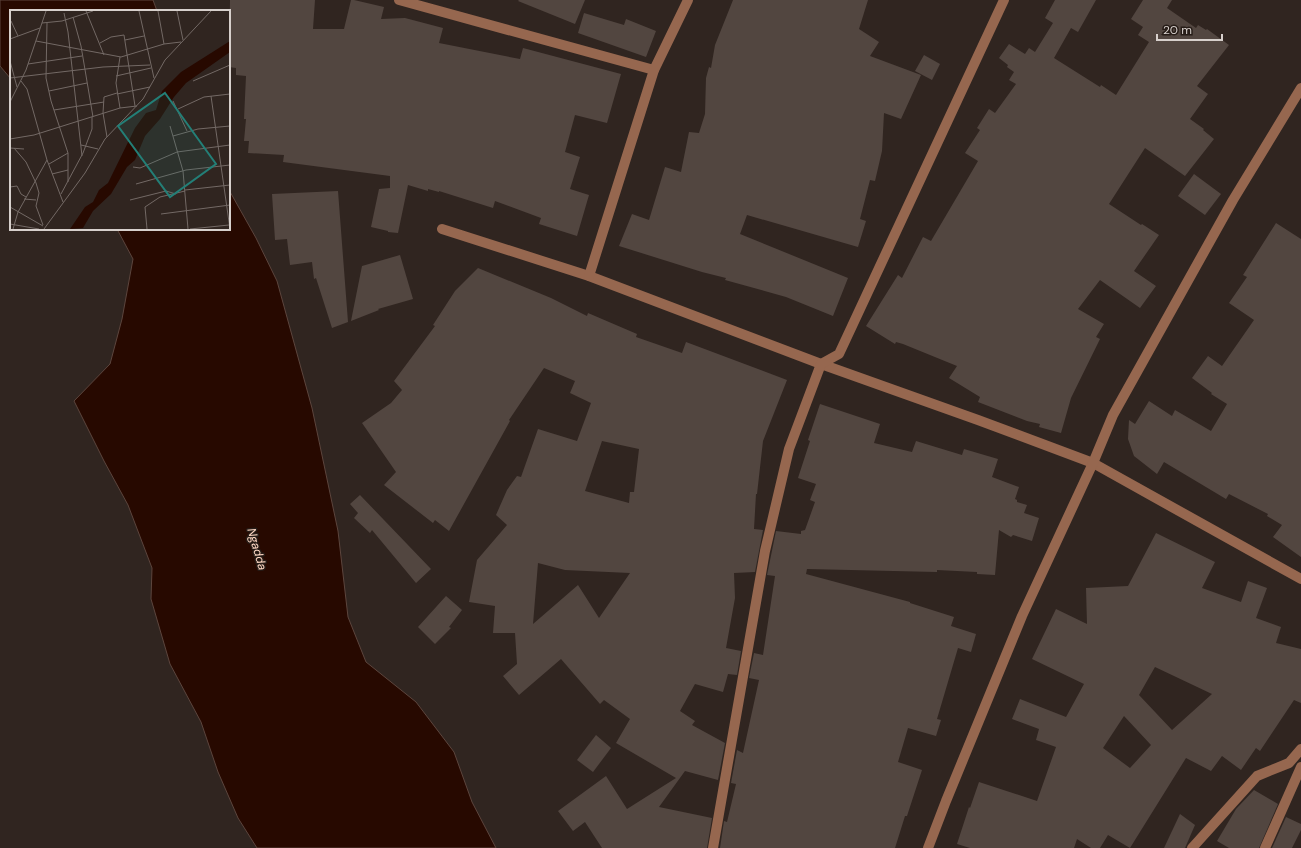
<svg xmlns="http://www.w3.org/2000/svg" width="1301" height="848" font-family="'DM Sans',sans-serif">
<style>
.water{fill:#270900;stroke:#5c453d}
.building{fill:#524640;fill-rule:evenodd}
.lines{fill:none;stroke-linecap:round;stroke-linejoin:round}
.minor{stroke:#96674f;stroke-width:10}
.labels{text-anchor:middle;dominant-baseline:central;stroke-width:3;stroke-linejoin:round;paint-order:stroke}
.water-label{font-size:12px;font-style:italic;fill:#fed7c3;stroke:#261c17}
.inset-road{fill:none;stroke:#736965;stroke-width:1}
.view{fill:#237f77;fill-opacity:0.15;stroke:#237f77;stroke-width:2}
.inset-edge{fill:none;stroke:#d7d0cc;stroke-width:2}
</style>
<rect width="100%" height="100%" fill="#302520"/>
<g class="water">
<polygon points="0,0 153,0 157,11 11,11 11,79 0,66"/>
<polygon points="229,190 256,238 277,281 312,408 338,531 348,617 366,662 416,702 454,752 472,802 496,848 257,848 238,818 218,772 201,722 170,664 151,599 152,568 128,505 104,461 74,401 110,364 122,319 133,259 117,229 229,229"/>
</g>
<g class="building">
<polygon points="230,0 315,0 313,29 344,29 351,0 354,0 384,7 381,19 405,18 443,28 439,43 520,59 523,48 621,74 607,123 575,115 565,152 580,157 570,189 589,195 577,236 539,224 541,218 495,201 493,208 439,191 439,192 428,189 428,191 408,185 398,233 388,232 388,231 371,227 379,189 390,188 390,176 283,162 284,155 248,153 249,141 244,141 246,119 244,119 246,76 236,75 236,68 229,67"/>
<polygon points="519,0 585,0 575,24 518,1"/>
<polygon points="733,0 868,0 859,29 879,42 870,56 921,75 901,119 884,113 882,151 875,181 870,180 860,219 866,221 858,247 747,215 740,234 848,278 833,316 786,297 725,280 726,278 702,272 619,246 632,214 649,220 665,167 681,172 689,132 699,133 705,114 706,78 709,67 711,68 715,45"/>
<polygon points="1055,0 1096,0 1078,32 1071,28 1054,58 1100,87 1101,85 1116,95 1149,42 1138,35 1143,27 1131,19 1143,0 1172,0 1167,8 1196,28 1198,25 1206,30 1207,29 1229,45 1197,86 1208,94 1190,119 1204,129 1203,130 1214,139 1185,176 1145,148 1109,204 1141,225 1142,224 1159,235 1134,271 1156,286 1140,308 1100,280 1078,309 1104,324 1096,337 1100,339 1071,398 1061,433 1039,427 1040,424 1027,421 978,402 980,397 949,378 957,366 903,344 896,342 895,344 866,326 898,275 902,278 923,237 931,241 978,161 965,153 980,130 977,128 989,109 995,113 1016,84 1009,80 1014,72 1007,67 1008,65 999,58 1009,44 1025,54 1029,48 1035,52 1053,23 1045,18"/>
<polygon points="584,13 624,25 626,19 656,31 646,57 578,33"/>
<polygon points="924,55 940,64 932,80 915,71"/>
<polygon points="1194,174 1221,194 1205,215 1178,196"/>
<polygon points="338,191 348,322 332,328 316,278 314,279 312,262 290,265 287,239 275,240 272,194"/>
<polygon points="1276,223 1301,239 1301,557 1273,537 1282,525 1267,516 1268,514 1229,494 1226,499 1164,462 1157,474 1134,456 1128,439 1129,420 1135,424 1149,401 1172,416 1175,410 1211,431 1227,404 1211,394 1212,393 1192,378 1208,356 1222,366 1254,320 1229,303 1247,277 1243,275"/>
<polygon points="400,255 413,299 378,309 379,310 351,321 362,266"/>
<path d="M 478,268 L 551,298 L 587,316 L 588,313 L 637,334 L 636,337 L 682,353 L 686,342 L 787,380 L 763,441 L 757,494 L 756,494 L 754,529 L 763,530 L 755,572 L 734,573 L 735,598 L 726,648 L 741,651 L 737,675 L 728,674 L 723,692 L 695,684 L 680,711 L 695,721 L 692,725 L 725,743 L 718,780 L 685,771 L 659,807 L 712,818 L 707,848 L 602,848 L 585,822 L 573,831 L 558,811 L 606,776 L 627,809 L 676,778 L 616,743 L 630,719 L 604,700 L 600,704 L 561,659 L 519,695 L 503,676 L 517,664 L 515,633 L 493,633 L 495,606 L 469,602 L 477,560 L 507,525 L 496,515 L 507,490 L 517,476 L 521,477 L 538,429 L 577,441 L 591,403 L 570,393 L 575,381 L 544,368 L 509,420 L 510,421 L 449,531 L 435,520 L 433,523 L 384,485 L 396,472 L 362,423 L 391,403 L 402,390 L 394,381 L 435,326 L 433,325 L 455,291 ZM 602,441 L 639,449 L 634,492 L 630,492 L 629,503 L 585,491 ZM 538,563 L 565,570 L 630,573 L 599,618 L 578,585 L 533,624 Z"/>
<polygon points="820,404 880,424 874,443 912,452 916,441 962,455 964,449 998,459 992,477 1019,487 1015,499 1017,500 1017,502 1027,505 1024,513 1039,518 1032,541 1013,535 1011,537 999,530 995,575 977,574 977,572 937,570 937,572 807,569 806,574 910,602 910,603 954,617 951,626 976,634 971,652 958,648 937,719 941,720 936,736 908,728 898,762 922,770 907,816 905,816 895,848 720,848 724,821 727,822 736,784 731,783 737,750 743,753 759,680 749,678 754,653 763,655 775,576 767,575 776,531 801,534 801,531 805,530 815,502 810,500 816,484 798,478 810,441 808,440"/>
<polygon points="360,495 431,569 416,583 372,530 370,533 354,518 358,513 350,504"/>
<path d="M 1156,533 L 1215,562 L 1202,588 L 1241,602 L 1248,581 L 1267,588 L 1256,618 L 1281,627 L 1276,643 L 1301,649 L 1301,703 L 1294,700 L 1260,751 L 1256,748 L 1241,770 L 1222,756 L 1211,771 L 1186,758 L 1130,848 L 1108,835 L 1100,848 L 1091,848 L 1077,839 L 1074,848 L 970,848 L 957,844 L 969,807 L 970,808 L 979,782 L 1037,801 L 1056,747 L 1036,740 L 1039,729 L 1012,719 L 1020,699 L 1066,717 L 1084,684 L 1032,659 L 1056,609 L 1087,624 L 1086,588 L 1128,586 ZM 1155,667 L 1212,694 L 1172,730 L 1139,695 ZM 1124,716 L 1151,745 L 1130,768 L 1103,748 Z"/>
<polygon points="446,596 462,610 449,627 451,628 435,644 418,627"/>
<polygon points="596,735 611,748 593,772 577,760"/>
<polygon points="1254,790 1278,804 1259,848 1229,848 1217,841 1236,809"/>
<polygon points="1180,814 1195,825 1185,848 1164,848"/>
<polygon points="1286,817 1301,824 1301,830 1292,848 1272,848"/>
</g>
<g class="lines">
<g class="minor">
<polyline points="399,0 654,70"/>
<polyline points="442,229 589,276 821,364 978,420 1093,463 1301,579"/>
<polyline points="589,276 654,70 688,0"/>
<polyline points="713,848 765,551 789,449 821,364 839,354 1004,0"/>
<polyline points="928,848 946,801 1022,616 1093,463 1113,415 1233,200 1301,88"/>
<polyline points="1192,848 1257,776 1289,763 1301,749"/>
<polyline points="1265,848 1301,767"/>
</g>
</g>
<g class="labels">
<g class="water-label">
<text transform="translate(257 549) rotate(74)">Ngadda</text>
</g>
</g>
<g transform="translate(10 10)">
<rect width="220" height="220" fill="#302520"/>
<path d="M 220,31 L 220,42 L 176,73 L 164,87 L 150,109 L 135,126 L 125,150 L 117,157 L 101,184 L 83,201 L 73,218 L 60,219 L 75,197 L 83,192 L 89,180 L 98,173 L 125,118 L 136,103 L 146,100 L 152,81 L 171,62 Z" fill="#270900"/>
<path class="inset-road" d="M 76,1 L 94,45M 129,1 L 144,68M 148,1 L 154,34M 167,1 L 173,30M 54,3 L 58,22 L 72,146M 63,7 L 71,36 L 83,107M 1,11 L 8,26M 32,13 L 52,11 L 83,1M 37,13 L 36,68 L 41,91 L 58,143 L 58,172M 0,29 L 30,18M 115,30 L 134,26M 26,31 L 111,47 L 154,34 L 171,32M 90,33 L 101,27 L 114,25 L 125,96M 0,51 L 7,77M 18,54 L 72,46M 106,66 L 141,58M 0,68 L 93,57 L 140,55M 11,71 L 17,79 L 37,150 L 53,192M 183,71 L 220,55M 39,81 L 77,73M 107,84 L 140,77M 201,86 L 220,219M 163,91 L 177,121M 0,92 L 16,60 L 36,1M 110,98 L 106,73 L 110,47M 168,99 L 194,87 L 220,84M 44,100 L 94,92M 160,116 L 173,161 L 178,219M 163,126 L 188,119 L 220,116M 97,127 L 93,103 L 94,87 L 107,83M 0,129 L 24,125 L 110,98 L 127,96M 71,135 L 88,139M 0,138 L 14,139M 4,138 L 16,152 L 26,173 L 29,183 L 26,196 L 33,215M 39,154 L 58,143M 123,157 L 130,158 L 167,142 L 220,135M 42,164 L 58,160M 0,168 L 0,198M 126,174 L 176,160 L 220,155M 0,177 L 7,176 L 11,184 L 16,187M 175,180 L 220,175M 51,184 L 73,143 L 82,119 L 82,107M 14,189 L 26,190M 120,190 L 156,181 L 166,184M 0,197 L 33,216M 151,204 L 220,195M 0,214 L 29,219M 3,219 L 8,202 L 37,150M 34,219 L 75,163 L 95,129 L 133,89 L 155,50 L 201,1M 137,219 L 135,197 L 150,187 L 175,181M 180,219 L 219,215"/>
<path class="view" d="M 155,83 L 206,154 L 160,187 L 108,116 Z"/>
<rect width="220" height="220" class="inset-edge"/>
</g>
<path d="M1157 34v6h65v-6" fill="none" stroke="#d7d0cc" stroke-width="2"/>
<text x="1163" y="34" font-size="12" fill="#d7d0cc" stroke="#261c17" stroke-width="3" paint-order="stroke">20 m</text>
</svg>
